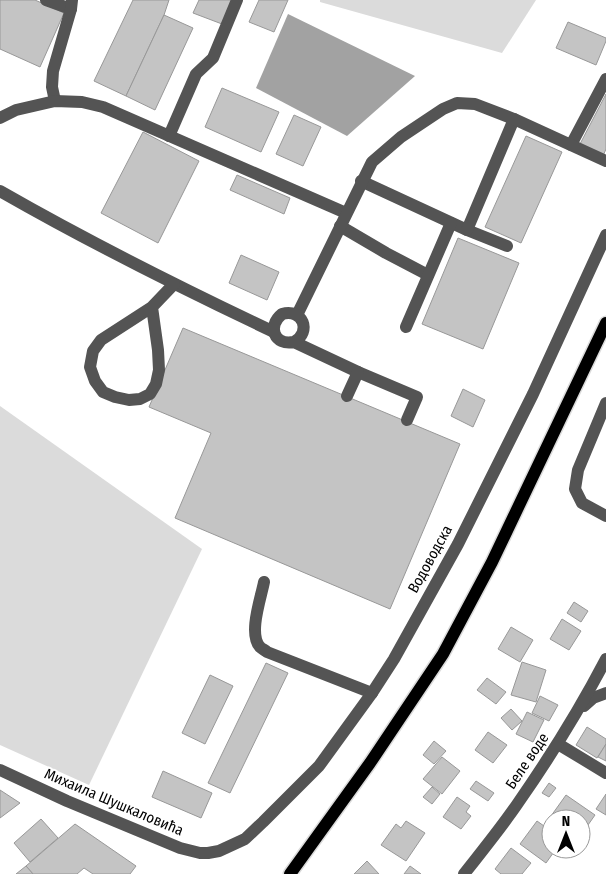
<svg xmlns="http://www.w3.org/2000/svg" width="606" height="874" font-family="'Fira Sans Condensed',sans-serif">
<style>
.green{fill:#dbdbdb}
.water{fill:#a2a2a2}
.building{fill:#c4c4c4;stroke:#989898}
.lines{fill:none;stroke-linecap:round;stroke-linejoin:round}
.major-casing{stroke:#dbdbdb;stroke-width:15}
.minor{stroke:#545454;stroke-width:12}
.major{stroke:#000;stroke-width:12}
.labels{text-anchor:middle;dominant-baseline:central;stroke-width:4;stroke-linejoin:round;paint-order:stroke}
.street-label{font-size:15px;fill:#000;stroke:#fff}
</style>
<rect width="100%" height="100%" fill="#fff"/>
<g class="green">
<polygon points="320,0 536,0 502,53 320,2"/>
<polygon points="0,406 202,549 89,785 0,745"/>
</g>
<polygon class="water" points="288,14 415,76 347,136 256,88"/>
<g class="building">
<polygon points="0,0 35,0 64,13 40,67 0,49"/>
<polygon points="133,0 169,0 164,15 126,96 94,81"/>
<polygon points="199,0 232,0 222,24 193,13"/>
<polygon points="259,0 288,0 274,32 249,22"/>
<polygon points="164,15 193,28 155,110 126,96"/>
<polygon points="568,22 606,38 606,41 596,65 556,48"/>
<polygon points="222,88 279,112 261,152 205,127"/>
<polygon points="606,94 606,149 603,156 580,144"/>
<polygon points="294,115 321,127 303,166 276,154"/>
<polygon points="143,132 199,161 158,243 101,213"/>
<polygon points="526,136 562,152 521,243 485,227"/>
<polygon points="237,175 290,198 284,214 230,190"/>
<polygon points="458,238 519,263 483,349 422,324"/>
<polygon points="241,255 279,272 267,300 229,283"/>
<polygon points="183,328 460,444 390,609 175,518 211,433 149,407"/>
<polygon points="463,389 485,400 473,427 451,416"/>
<polygon points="574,602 588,611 581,622 567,613"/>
<polygon points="562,619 581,631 569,650 550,639"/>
<polygon points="511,627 533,640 520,662 498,649"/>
<polygon points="522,662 546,670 536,702 511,695"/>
<polygon points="266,663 288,673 230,793 208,783"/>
<polygon points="210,675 233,686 205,744 182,733"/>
<polygon points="487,678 506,692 496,704 477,690"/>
<polygon points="540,696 558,705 549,721 532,713"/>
<polygon points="511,709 522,721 512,730 501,718"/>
<polygon points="527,712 544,720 533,742 516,734"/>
<polygon points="587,727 606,739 606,744 597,758 576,745"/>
<polygon points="488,732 507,745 493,763 475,750"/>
<polygon points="434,741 446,751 434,764 423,755"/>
<polygon points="606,744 606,761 598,757"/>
<polygon points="442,757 460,771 442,794 423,779"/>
<polygon points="163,771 212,793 201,818 152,797"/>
<polygon points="476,781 494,793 488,801 470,789"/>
<polygon points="549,783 556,788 549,797 542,793"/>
<polygon points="432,787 440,794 432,804 423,797"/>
<polygon points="0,790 20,803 0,818"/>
<polygon points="606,794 606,815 596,809"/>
<polygon points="566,795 595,815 581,835 581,819 556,819 551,816"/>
<polygon points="457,797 470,806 466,812 471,816 461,829 443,817"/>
<polygon points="41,819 58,838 30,862 14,843"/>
<polygon points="406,821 425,833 406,861 381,845 396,824 401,828"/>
<polygon points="537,821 551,831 551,849 556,849 546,863 520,844"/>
<polygon points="75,824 136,866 130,874 93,874 84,868 77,874 33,874 26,866"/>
<polygon points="511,848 531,863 522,874 501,874 495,869"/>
<polygon points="367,861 379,874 354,874"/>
<polygon points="26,866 33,874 16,874"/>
<polygon points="410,866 421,874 404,874"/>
</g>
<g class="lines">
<g class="major-casing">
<polyline id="major" points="290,874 370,763 443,654 492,562 606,323"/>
</g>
<g class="minor">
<polyline points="46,0 71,9"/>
<polyline points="55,101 52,87 53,71 71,9 72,0"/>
<polyline points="0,118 16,110 55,101 82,102 103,107 346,213"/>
<polyline points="169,136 196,74 213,58 237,0"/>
<polyline points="571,145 606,79"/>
<polyline points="361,181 467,230 507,246"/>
<path d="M 0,191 C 89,242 181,288 274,332"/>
<polyline points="340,226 386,253 428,275"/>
<polyline points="467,230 514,119"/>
<polyline points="152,307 101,340 93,351 90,367 95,381 103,392 115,397 129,400 140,399 150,394 156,384 159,370 158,350 152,307 174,284"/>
<polyline points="297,315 372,162 401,137 443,109 457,103 475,104 514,119 606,161"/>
<polyline points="406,327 451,223"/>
<path d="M 294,342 C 312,332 303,308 282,314 C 267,326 274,346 294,342 L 358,372 L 417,397 L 407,420"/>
<polyline points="347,396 358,372"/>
<polyline points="606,403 578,470 575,489 582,503 606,516"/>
<path d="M 264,582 C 261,598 248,634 260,647 C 262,649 265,650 267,652 L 372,693"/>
<polyline points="584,706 593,698 606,693"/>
<polyline points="558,744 606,773"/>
<polyline points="0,770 67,801 180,848 200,853 208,853 219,851 245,839 263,822 319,766 372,693 394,659 458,544 533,394 606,235"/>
<path d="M 464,874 C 482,851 501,828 518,803 C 550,757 580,709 606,659"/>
</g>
<use href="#major" class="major"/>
</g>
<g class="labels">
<g class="street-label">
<text transform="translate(430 559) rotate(-61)">Водоводска</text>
<text transform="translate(527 761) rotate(-56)">Беле воде</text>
<text transform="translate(114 802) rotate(23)">Михаила Шушкаловића</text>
</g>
</g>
<g transform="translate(566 834)"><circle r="24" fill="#ffffff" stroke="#999999"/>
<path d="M0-4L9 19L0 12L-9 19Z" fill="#000000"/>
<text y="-8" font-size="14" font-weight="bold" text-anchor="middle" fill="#000000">N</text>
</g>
</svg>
